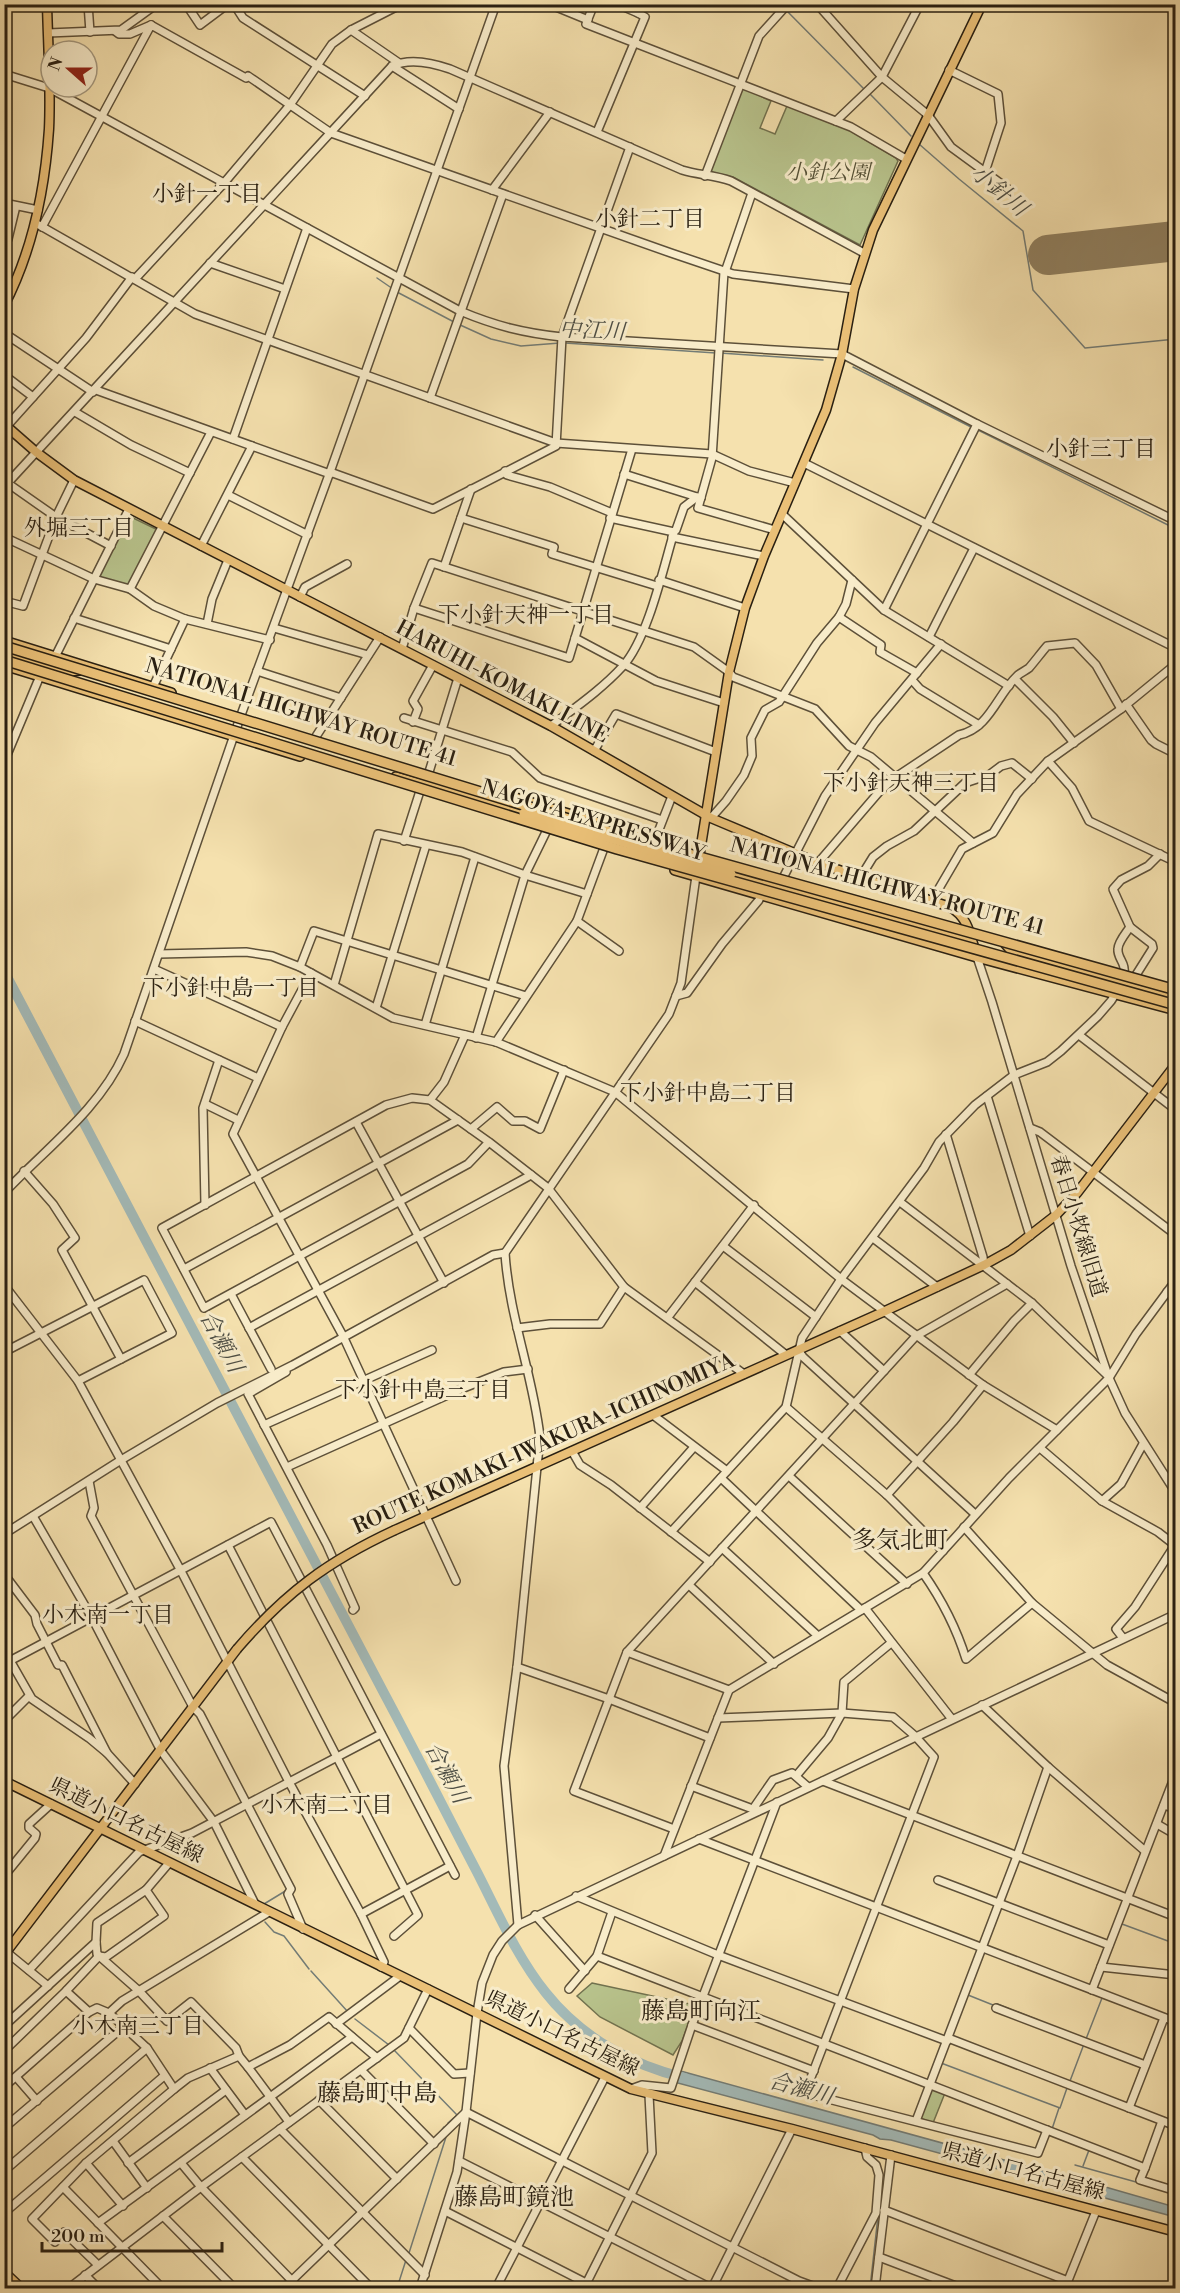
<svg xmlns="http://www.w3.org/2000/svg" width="1180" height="2293" font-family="'Libre Bodoni','Noto Serif JP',serif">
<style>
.green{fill:#b8c38c;stroke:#71724f;stroke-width:1.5}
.water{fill:#a3bab8;stroke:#737c76;stroke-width:1.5}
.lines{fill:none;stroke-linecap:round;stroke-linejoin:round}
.stream{stroke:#737c76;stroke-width:1.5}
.river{stroke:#a3bab8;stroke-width:10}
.runway{stroke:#908060;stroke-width:40}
.minor-casing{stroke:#5d5039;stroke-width:10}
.major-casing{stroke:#2a2012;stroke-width:11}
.highway-casing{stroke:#2a2012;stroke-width:12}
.minor{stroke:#f8ecca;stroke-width:7}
.major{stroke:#eac077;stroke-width:8}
.highway{stroke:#eac077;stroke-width:9}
.major-bridge-casing{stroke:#2a2012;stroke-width:11;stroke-linecap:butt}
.highway-bridge-casing{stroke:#2a2012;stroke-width:12;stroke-linecap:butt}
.major-bridge{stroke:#eac077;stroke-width:8}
.highway-bridge{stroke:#eac077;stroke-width:9}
.labels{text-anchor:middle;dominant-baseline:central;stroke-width:6;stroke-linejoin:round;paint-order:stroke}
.park-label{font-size:21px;font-style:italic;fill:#555137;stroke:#f8ecca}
.street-label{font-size:21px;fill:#2a2012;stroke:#f8ecca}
.water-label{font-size:22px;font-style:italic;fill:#4e4e44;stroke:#f8ecca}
.neighbourhood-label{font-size:22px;fill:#2a2012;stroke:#f8ecca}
.quarter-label{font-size:24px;fill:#2a2012;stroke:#f8ecca}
</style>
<rect width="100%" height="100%" fill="#f5e1ae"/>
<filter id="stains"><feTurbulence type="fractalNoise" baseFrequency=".00333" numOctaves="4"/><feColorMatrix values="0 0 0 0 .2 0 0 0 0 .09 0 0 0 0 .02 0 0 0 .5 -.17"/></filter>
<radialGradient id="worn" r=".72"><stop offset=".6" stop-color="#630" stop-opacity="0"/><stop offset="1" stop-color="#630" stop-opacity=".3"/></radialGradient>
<g class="green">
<polygon points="743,88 771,101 760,128 775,134 787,106 849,130 896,158 898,161 860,245 733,177 711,172 710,167"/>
<polygon points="129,516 158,530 128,585 100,578 99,575"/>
<polygon points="592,1983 690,2004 688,2010 693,2012 682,2041 673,2055 600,2017 577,1996"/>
<polygon points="931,2088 945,2093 933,2123 920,2118"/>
</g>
<polygon class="water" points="677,2070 1073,2179 1084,2179 1095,2184 1175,2207 1175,2217 891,2140 880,2139 873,2135 674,2082"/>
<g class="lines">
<g class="stream">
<polyline points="785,9 864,89"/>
<polyline points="250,10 259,4"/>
<polyline points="870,94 911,136"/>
<polyline points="919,144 959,179 1023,231 1033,290 1085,348 1176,339"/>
<polyline points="377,278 393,289"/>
<polyline points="397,292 454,322"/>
<polyline points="458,324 491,339 521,346 560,343"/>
<polyline points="565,343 716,353"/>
<polyline points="720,353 823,360"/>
<polyline points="853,367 973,428"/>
<polyline points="978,430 1176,529"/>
<polyline points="96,1517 109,1543"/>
<polyline points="259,1902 264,1904 287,1890"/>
<polyline points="265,1922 274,1932 284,1936 309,1969"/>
<polyline points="1122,1924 1176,1944"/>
<polyline points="311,1971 348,2012"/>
<polyline points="968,1995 993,2005"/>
<polyline points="997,2004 1038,2020"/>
<polyline points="355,2019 389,2045"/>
<polyline points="1084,2038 1086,2039 1102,1998"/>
<polyline points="394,2050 457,2115 448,2123"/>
<polyline points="941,2063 1060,2108 1067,2088"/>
<polyline points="1070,2081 1084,2044"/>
<polyline points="1052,2129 1059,2108"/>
<polyline points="441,2131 444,2127"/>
<polyline points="862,2154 864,2159 873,2168"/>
<path d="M 871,2155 C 886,2170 883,2180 880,2200"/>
<polyline points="1075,2165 1136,2182"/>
<polyline points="1083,2166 1089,2150"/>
<polyline points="409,2253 446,2137"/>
<polyline points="397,2288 406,2260"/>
<polyline points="870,2288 878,2216"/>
</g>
<path class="river" d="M 4,971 C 131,1212 256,1454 385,1695 C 416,1753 446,1813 477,1872 C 498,1913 517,1957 546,1993 C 581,2037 631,2065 685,2078"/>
<polyline class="runway" points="1048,255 1176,241"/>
<g class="minor-casing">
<g id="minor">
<polyline points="88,4 90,32"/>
<polyline points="186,4 200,25 228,4"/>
<polyline points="234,4 243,18 365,96"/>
<polyline points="549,4 588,20"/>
<polyline points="594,4 586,24 851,127 906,159"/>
<polyline points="617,4 638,13"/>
<polyline points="817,4 882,77 928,115 951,147 1007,188"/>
<polyline points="351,30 399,63"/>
<polyline points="115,31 119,34 130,34 151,25"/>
<polyline points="48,33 121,30 157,4"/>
<polyline points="392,66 459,109"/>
<polyline points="949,70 998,94 1001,123 985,172"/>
<path d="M 4,74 L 49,88 L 460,311 C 496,326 524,333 562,337 L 842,354 L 977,424 L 1176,521"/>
<polyline points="836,121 882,77 920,4"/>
<polyline points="597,132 645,17 638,13 639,4"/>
<polyline points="705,176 759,36 788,4"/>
<polyline points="492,190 550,112"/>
<polyline points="4,203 38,210"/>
<polyline points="39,225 195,314 556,443 712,454 749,471 795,483"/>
<polyline points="42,227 151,25 246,78 248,76 331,133 671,253 733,274 854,289"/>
<polyline points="4,246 8,239 16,206"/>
<polyline points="210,263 285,289"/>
<polyline points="724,272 712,458 698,508 775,530"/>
<polyline points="725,272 752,193"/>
<polyline points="135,279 224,183 290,105 332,44 351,30 402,4"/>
<polyline points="4,333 93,392"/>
<polyline points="4,375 33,397"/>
<polyline points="96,390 330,474"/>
<polyline points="430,398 503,194"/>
<polyline points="75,412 131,445 190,473"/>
<polyline points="7,426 86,338 132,277"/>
<polyline points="233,439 307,228"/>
<polyline points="804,463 1176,648"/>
<polyline points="505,471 507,475 550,487 612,513"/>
<polyline points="330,472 433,509 556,446 562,337 630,147"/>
<polyline points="624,474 697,497"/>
<polyline points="6,482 56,517 111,546"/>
<path d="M 4,487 L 392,66 C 409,58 433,63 450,69 L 682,170 C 698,175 715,175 731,181 L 864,253"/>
<polyline points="228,495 308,535"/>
<polyline points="782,514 884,610 1009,686"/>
<polyline points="461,518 554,547 552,554 657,586"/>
<polyline points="610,518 674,532"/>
<polyline points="4,537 94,579 130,589 154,606 185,619 270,640"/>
<polyline points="672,537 764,556"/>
<polyline points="201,546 252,446"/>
<polyline points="444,567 471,489"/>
<polyline points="659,580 745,608"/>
<polyline points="130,589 211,432"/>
<polyline points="300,597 305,587 347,564"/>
<polyline points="4,601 23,606 56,517 74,480"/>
<polyline points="414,608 569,658 632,449"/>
<polyline points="884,610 977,424"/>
<polyline points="839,617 881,645 880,652 917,673"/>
<polyline points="74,618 171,649"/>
<polyline points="207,624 212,599 228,560"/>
<polyline points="274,628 368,655"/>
<polyline points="929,637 974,548"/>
<polyline points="575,638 656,681 724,703"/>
<polyline points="402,649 414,608 432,563 694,647 729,672 733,677 815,709 849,746 871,757 973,843"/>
<polyline points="55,657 129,509"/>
<polyline points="257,671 341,698"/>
<polyline points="1015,679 1053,717 1074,743"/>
<polyline points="912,680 920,689 979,725"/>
<polyline points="153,687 185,619"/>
<polyline points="1126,704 1151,740 1156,744 1176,754"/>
<polyline points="404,718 512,752 540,778 662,820"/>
<polyline points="413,722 418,709 413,701 433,665"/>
<path d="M 551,726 C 576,707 602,689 623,666 C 648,638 663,569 674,532 L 676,530 L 684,507 L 697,497 L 701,498"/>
<polyline points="315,738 380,637"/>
<polyline points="594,751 616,714 716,752"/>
<polyline points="1048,761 1072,788 1089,821 1176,862"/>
<polyline points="4,762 40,676"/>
<polyline points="429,772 458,678"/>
<polyline points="711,818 726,801 744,775 752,756 751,738 765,710 779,702 817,643 839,617 846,604 852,580"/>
<polyline points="655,840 672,796"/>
<polyline points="404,841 420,791"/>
<path d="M 818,863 L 879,792 L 896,777 L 959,735 C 989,729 997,695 1017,676 C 1020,673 1025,671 1029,668 C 1035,661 1041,653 1047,646 L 1075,643 L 1096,665 L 1121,709"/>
<polyline points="783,878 825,796 875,723 941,644"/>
<polyline points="860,878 873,857 887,846 914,831 965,783 989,775 1001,766 1012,763 1032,779"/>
<polyline points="931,902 962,849 993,833 1017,794 1048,761 1121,709 1176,664"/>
<polyline points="577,921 619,951"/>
<polyline points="159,954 246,952 272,956 300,967 393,1018 496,1042 615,1092 841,1279 983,1385 1057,1430"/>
<polyline points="977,957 992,1002 1071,1266 1109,1378 1125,1413 1176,1493"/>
<polyline points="300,967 314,931 526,996"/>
<polyline points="154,969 282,1027"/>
<path d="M 1124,972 C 1126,963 1117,958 1118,949 C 1118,942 1126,933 1130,927"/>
<polyline points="311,973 282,1027 233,1134 343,1336 456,1581"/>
<polyline points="1136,975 1153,948 1152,944 1130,927 1113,889 1121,880 1148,866 1160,854"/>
<polyline points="334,985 378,834 462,852 525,875 587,894"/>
<polyline points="1171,986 1176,976"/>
<polyline points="676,996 687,993 722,944 759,900 761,894"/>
<polyline points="376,1008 426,845"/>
<polyline points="135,1021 258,1078"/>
<polyline points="425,1025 475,857"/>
<polyline points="1079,1035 1176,1110"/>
<polyline points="476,1038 525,875 547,830"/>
<polyline points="496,1042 577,921 604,848"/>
<polyline points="987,1096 1030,1236"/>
<polyline points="430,1100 444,1082 465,1035"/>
<polyline points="205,1104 238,1120"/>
<polyline points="356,1122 444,1283"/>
<polyline points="1030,1128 1040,1132 1176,1235"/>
<polyline points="471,1129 497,1107 513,1121 525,1121 540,1129 564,1070"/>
<polyline points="946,1134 983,1257 984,1265"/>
<polyline points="489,1142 468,1164 204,1308 162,1228 386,1105 412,1098 430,1100 489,1142 548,1188 624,1287 744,1374"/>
<polyline points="24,1171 53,1204 75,1238 62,1250 121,1359"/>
<path d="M 4,1193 C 45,1149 99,1110 124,1054 L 241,715 L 330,472 L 496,4"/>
<polyline points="900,1202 1032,1303 1107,1375"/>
<polyline points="205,1205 203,1108 219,1060"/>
<polyline points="873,1238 937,1287"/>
<polyline points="723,1246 816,1317"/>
<polyline points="184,1269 458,1120"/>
<polyline points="695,1282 786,1355"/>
<polyline points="4,1285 78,1381 181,1571 289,1782 361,1914 384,1962 381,1967"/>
<polyline points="1167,1292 1176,1300"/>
<polyline points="231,1294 271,1369"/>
<polyline points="668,1317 754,1205"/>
<polyline points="249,1328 531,1175"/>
<polyline points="517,1328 550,1324 600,1324 624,1287"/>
<polyline points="840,1331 884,1371"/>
<polyline points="798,1350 803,1357 975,1514"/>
<polyline points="4,1352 144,1280 172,1333 78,1381"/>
<polyline points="286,1372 248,1394 327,1545 355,1608 353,1610"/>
<polyline points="969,1375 1014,1321 1032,1303"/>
<polyline points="786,1407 887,1495 943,1551"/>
<polyline points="653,1415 727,1471"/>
<polyline points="264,1425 432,1350"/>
<polyline points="1040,1448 1102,1501 1158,1532 1176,1546"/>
<polyline points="572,1451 580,1465 611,1485 710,1562"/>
<polyline points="287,1467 461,1389 504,1372 528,1369"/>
<polyline points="789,1476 907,1584"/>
<polyline points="721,1478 861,1610"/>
<polyline points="89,1481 94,1508 91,1516 193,1707 200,1714 291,1889 288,1894 303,1929"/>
<polyline points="887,1495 953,1422 983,1385"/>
<polyline points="1102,1501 1121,1484 1143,1444"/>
<polyline points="640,1508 694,1447"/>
<polyline points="33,1516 92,1618 161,1751 214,1822 255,1904"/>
<polyline points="964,1527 1032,1603 1107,1665 1176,1703"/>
<polyline points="671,1532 786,1407 802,1338 841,1279 924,1168 939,1142 975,1105 1014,1075 1047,1062 1061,1051 1098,1016 1111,1001 1116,993"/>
<polyline points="4,1534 121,1460 217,1403 293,1365 493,1255 505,1253"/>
<polyline points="228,1545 418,1915 394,1936"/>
<polyline points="722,1548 818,1636"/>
<path d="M 923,1573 C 942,1600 956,1627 966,1659 L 1032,1603"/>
<polyline points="4,1574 35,1615 37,1624 58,1665 62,1665 107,1753"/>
<polyline points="689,1585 774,1664"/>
<polyline points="865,1608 951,1718"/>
<polyline points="1123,1638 1116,1629 1135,1607 1175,1545"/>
<polyline points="4,1650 32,1699 89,1738 107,1753 135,1784"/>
<polyline points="627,1652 729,1690"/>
<polyline points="4,1664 271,1522 455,1875"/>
<polyline points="517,1667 609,1699 710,1738"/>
<polyline points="982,1705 1048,1767 1145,1851"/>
<polyline points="718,1718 842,1713 893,1717 915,1736 934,1757 805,2093 1038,2153 1047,2130"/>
<polyline points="4,1721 29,1696"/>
<polyline points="796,1776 828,1738 842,1713 844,1682 891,1643"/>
<polyline points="823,1781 1176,1917"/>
<polyline points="691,1786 758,1811 755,1806 773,1780 792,1773 808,1787"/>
<polyline points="1164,1805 1176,1809"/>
<polyline points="1157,1824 1176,1835"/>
<polyline points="674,1829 574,1791 627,1652 916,1336 1007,1284"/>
<polyline points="699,1839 1176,2022"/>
<polyline points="664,1856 729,1690 923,1573 1009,1478 1109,1378 1136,1334 1176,1280"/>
<polyline points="4,1876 35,1838 36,1834 29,1828 29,1824 51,1804"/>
<polyline points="938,1880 1109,1945"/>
<polyline points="576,1896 718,1955 947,2041"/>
<polyline points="361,1914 450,1866"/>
<polyline points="535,1915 585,1971"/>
<path d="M 518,1925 L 504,1766 L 517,1667 L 540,1437 C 533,1375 509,1316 505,1253 L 669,1014 L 681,983 L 696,876"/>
<polyline points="96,1942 97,1923 146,1890"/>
<polyline points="4,1950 48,1986"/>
<polyline points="597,1956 1145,2168 1162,2121"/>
<polyline points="1101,1967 1176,1975"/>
<polyline points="29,1970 139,1852 192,1833 381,1734"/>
<polyline points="569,1989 597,1956 612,1912"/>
<polyline points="1092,1990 1176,1773"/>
<polyline points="66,1991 89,2012"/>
<polyline points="996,2008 1145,2065"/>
<polyline points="109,2013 122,2001 269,1912"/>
<polyline points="336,2024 400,1976"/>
<polyline points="692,2025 814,2071"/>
<polyline points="4,2026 96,1942 97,1954 139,1991 167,2021 191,2002 236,2048 239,2056 248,2067 290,2045 329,2017 377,2058"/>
<polyline points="409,2028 454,2074 470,2073"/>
<polyline points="948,2038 1176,2126"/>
<polyline points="4,2051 66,1991 99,1956 106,1957 164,1916 146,1890 169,1863"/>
<polyline points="248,2067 289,2122"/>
<polyline points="210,2068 245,2115"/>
<polyline points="361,2070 434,2144"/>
<polyline points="17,2078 37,2101"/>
<polyline points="4,2087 89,2012 97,2008 109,2013 147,2048 174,2089 188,2078 239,2056"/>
<polyline points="631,2089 642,2085 671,2088 692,2025 777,1802"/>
<polyline points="319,2100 397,2179"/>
<polyline points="1129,2108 1164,2018"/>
<polyline points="916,2121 1017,1856 1048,1767"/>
<polyline points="4,2128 123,2027"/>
<polyline points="280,2129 425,2275"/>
<polyline points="113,2141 147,2188"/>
<polyline points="242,2157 371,2288"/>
<polyline points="459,2161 711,2288"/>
<polyline points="86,2163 123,2206"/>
<polyline points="128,2163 226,2090"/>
<polyline points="181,2163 201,2187 299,2288"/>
<polyline points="1145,2168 1140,2180 1176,2191"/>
<polyline points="4,2171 147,2048"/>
<polyline points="63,2187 162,2288"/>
<polyline points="884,2210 1068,2281"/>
<polyline points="445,2211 596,2288"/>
<polyline points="4,2213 164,2076"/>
<polyline points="163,2216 234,2288"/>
<polyline points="98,2223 352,2037"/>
<polyline points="879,2257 961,2288"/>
<polyline points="98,2265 64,2232 55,2242 32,2219 86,2163 174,2089"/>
<polyline points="85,2275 98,2288"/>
<polyline points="69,2288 201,2187 404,2038 428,1989"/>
<polyline points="284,2288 466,2112 799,2281 818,2288"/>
<polyline points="420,2288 457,2172 466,2112 477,2013 482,1983 493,1955 502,1941 518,1925 1176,1614"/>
<polyline points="496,2288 605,2077"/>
<polyline points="584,2288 652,2153 649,2095"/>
<polyline points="712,2288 792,2129"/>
<polyline points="837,2288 876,2213 879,2175 876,2165 867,2157 865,2148"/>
<polyline points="875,2288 891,2155"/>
<polyline points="1065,2288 1096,2211"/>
</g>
</g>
<g class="major-casing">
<g id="major">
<polyline points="4,7 7,4"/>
<path d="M 4,306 C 32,252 45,189 49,129 C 51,87 48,46 47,4"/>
<path d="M 4,424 L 36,452 L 74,480 L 551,726 L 711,818 L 818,863 L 950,907 C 968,917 970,934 976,954"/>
<polyline points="698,864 729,672 745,608 764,556 826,410 842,354 854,289 873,230 982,4"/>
<polyline points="395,1530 883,1312 984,1265 1011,1250 1056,1215 1077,1193 1176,1064"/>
<polyline points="4,1781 631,2089 792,2129 1176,2232"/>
<polyline points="4,1955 237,1649"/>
<polyline points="4,2272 21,2288"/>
</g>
</g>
<g class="highway-casing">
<g id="highway">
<polyline points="4,641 171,693"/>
<polyline points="4,652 69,671 80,670"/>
<polyline points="4,665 300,756"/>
<polyline points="396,777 524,813"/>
<polyline points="512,797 648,838"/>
<polyline points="675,870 977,957 1176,1010"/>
<polyline points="731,874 965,940 970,947"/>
<polyline points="1005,943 1012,951 1176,997"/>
</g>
</g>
<use href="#minor" class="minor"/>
<use href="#major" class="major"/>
<use href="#highway" class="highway"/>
<g class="major-bridge-casing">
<path id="major-bridge" d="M 237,1649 C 285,1593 328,1561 395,1530"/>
</g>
<g class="highway-bridge-casing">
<g id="highway-bridge">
<polyline points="4,646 621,835 1176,990"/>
<polyline points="4,660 617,849 1176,1005"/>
<polyline points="524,813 731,874"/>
</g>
</g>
<use href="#major-bridge" class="major-bridge"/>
<use href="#highway-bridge" class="highway-bridge"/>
</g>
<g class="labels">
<g class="park-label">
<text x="828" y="173">小針公園</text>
</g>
<g class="street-label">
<text transform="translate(502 682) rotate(28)">HARUHI-KOMAKI LINE</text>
<text transform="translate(301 713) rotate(17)">NATIONAL HIGHWAY ROUTE 41</text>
<text transform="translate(593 821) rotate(17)">NAGOYA EXPRESSWAY</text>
<text transform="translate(887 887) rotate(15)">NATIONAL HIGHWAY ROUTE 41</text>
<text transform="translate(1078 1226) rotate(73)">春日小牧線旧道</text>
<text transform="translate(544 1444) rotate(-24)">ROUTE KOMAKI-IWAKURA-ICHINOMIYA</text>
<text transform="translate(126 1821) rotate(26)">県道小口名古屋線</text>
<text transform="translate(562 2034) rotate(26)">県道小口名古屋線</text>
<text transform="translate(1023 2172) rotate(15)">県道小口名古屋線</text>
</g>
<g class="water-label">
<text transform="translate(999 191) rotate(40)">小針川</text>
<text transform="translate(592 331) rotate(3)">中江川</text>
<text transform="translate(221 1342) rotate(62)">合瀬川</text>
<text transform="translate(446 1773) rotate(62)">合瀬川</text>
<text transform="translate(801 2089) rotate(15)">合瀬川</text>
</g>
<g class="neighbourhood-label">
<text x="207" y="194">小針一丁目</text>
<text x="650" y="219">小針二丁目</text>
<text x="1101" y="449">小針三丁目</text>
<text x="79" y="528">外堀三丁目</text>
<text x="526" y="615">下小針天神一丁目</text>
<text x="911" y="783">下小針天神三丁目</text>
<text x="231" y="988">下小針中島一丁目</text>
<text x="708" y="1093">下小針中島二丁目</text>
<text x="423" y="1390">下小針中島三丁目</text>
<text x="108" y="1615">小木南一丁目</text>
<text x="327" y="1805">小木南二丁目</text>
<text x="138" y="2026">小木南三丁目</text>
</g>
<g class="quarter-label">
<text x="900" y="1541">多気北町</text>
<text x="701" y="2012">藤島町向江</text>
<text x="377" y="2094">藤島町中島</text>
<text x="514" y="2198">藤島町鏡池</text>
</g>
</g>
<rect width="1180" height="2293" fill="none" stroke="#f5e1ae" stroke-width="24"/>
<rect x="6" y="6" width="1168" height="2281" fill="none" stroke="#2a2012" stroke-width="3"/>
<rect x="12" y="12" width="1156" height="2269" fill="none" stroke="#2a2012" stroke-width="1.5"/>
<g transform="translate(69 69) rotate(291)"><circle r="28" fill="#f8ecca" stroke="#a69a80" stroke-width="1.5"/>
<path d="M0-4.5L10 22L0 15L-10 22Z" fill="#8f2418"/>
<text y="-9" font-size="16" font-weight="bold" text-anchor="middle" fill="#2a2012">N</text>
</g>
<path d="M42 2242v9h180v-9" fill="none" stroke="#2a2012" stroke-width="3"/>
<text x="51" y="2242" font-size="18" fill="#2a2012" stroke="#f8ecca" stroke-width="4.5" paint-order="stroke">200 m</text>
<rect width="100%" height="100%" filter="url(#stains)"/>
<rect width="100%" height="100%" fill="url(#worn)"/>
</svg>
